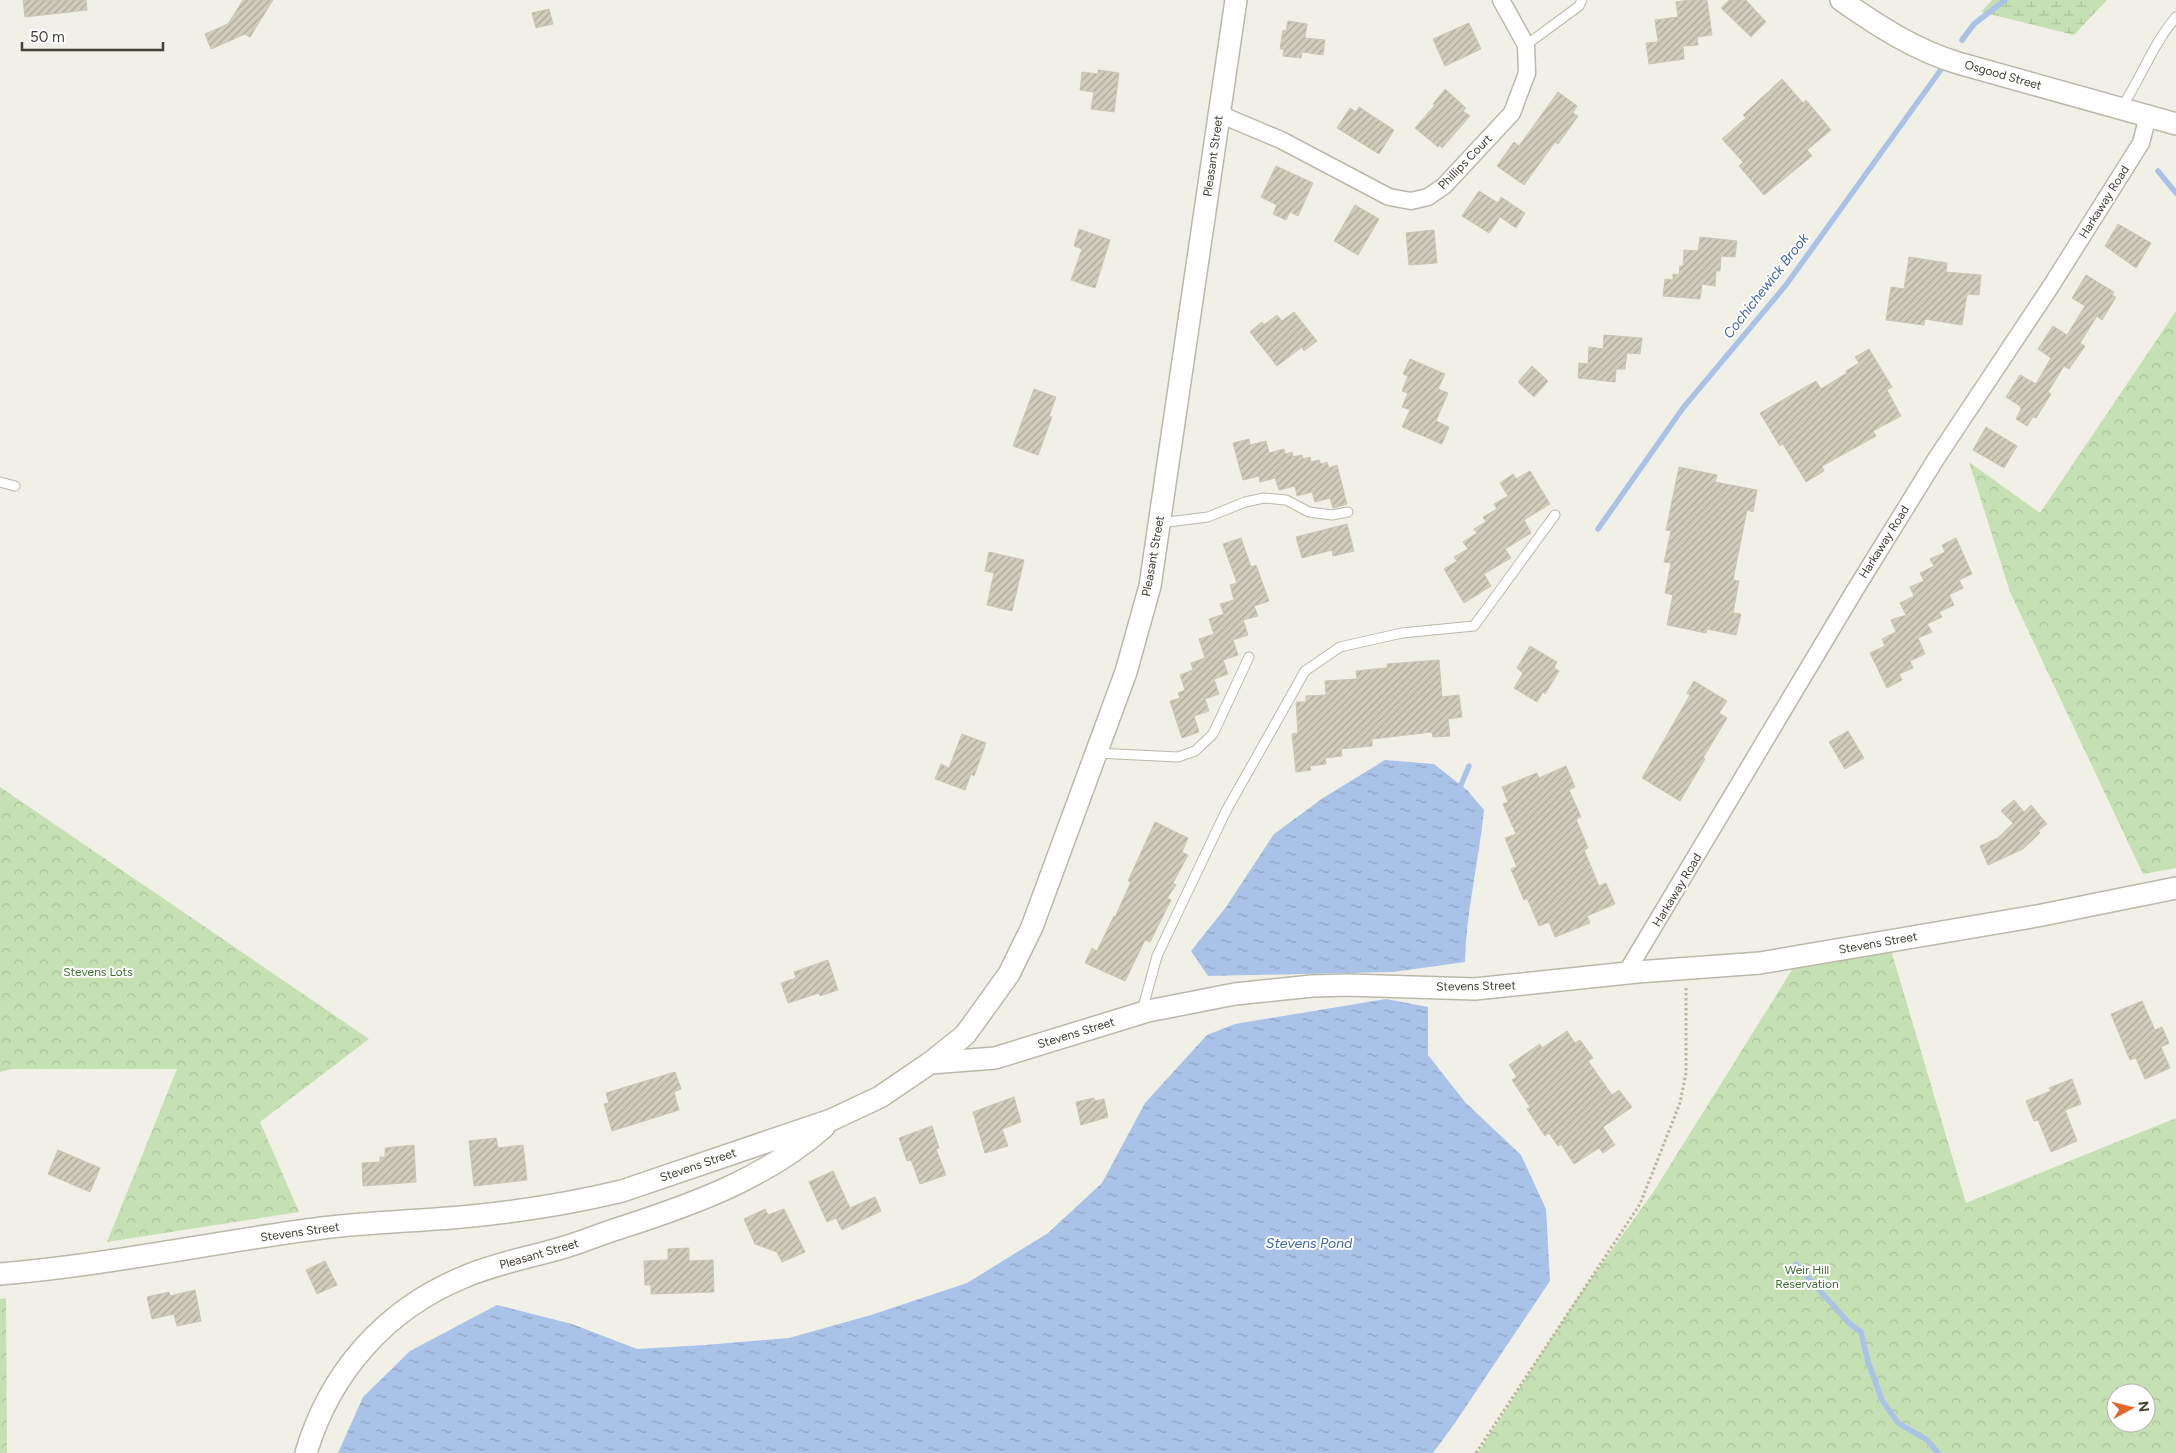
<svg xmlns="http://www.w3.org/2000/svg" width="2176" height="1453" font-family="Figtree,sans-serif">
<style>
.wetland{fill:url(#wetland-marsh)}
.park{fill:url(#park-crowns);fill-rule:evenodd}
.water{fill:url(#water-ripples)}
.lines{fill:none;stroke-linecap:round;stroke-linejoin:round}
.stream{stroke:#a9c3e8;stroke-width:5.5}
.building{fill:url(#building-hatch);stroke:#cbc6b1}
.service-casing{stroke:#bbb8aa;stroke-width:11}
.minor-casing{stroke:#bbb8aa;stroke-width:19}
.tertiary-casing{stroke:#bbb8aa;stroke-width:24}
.path{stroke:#bcb69d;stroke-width:3;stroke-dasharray:2.5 2.5;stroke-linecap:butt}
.service{stroke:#fff;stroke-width:9}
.minor{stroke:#fff;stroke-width:16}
.tertiary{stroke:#fff;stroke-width:21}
.labels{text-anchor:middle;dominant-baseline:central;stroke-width:4;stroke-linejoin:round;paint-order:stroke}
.street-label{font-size:12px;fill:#434036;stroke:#fff}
.park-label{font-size:12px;fill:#3d6e30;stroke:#fff}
.water-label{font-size:14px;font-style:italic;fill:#3c65a3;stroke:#fff}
</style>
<defs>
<pattern id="wetland-marsh" width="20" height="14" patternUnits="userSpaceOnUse" patternTransform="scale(1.25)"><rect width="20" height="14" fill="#c5e1b3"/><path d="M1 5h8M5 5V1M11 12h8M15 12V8" fill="none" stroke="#aac29b"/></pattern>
<pattern id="park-crowns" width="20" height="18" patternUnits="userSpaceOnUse" patternTransform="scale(1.25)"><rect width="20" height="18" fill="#c5e1b3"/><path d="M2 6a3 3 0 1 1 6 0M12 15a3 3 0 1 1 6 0" fill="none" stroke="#aac29b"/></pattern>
<pattern id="water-ripples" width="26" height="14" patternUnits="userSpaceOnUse" patternTransform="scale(1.25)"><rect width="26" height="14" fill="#a9c3e8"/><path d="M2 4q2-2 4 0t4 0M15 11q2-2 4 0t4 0" fill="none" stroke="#8ba0bd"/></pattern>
<pattern id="building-hatch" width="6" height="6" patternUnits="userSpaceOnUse" patternTransform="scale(1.25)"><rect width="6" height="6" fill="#d1cdbd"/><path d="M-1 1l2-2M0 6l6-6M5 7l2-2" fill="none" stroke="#aba89a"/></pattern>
</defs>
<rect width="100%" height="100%" fill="#f1f0e6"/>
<polygon class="wetland" points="1992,0 2107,0 2074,35 1981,12"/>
<g class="park">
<polygon points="2176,311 2176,868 2143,874 2010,592 1969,462 2040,513"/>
<polygon points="0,787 369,1039 260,1122 299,1212 107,1242 177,1069 12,1069 0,1072"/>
<path d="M 1891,950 L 1966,1203 L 2176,1118 L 2176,1453 L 1478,1453 L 1576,1300 L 1654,1191 L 1795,965 ZM 2116,1393 L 2146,1393 L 2146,1423 L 2116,1423 Z"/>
<polygon points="6,1298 7,1453 0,1453 0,1299"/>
</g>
<g class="water">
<path d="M 1385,760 L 1434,764 L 1467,790 L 1484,810 C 1479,861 1466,911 1465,962 L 1393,972 L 1208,976 L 1191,951 L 1226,907 L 1274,834 L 1323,798 Z"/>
<polygon points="1386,999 1428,1007 1428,1055 1465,1102 1521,1155 1546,1209 1550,1281 1455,1423 1433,1453 338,1453 363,1397 410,1351 497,1305 572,1324 637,1349 705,1345 789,1338 871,1315 967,1283 1048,1233 1102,1183 1145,1103 1207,1035 1235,1024"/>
</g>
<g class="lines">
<g class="stream">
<polyline points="1962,40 1974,24 2005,0"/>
<polyline points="2158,171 2176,193"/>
<polyline points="1598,529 1683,408 1786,285 1945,64"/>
<polyline points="1458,792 1469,766"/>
<polyline points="1796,1264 1848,1322 1861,1332 1868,1362 1882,1400 1898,1423 1927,1440 1938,1453"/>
</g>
</g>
<g class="building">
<polygon points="23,0 86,0 87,10 25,17"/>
<polygon points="243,0 273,0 250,37 245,34 211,49 205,34 228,24"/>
<polygon points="1689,0 1707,0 1712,35 1697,37 1698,45 1683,46 1684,59 1649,64 1646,43 1658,42 1655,20 1678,17 1676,2"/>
<polygon points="1729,0 1746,0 1766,22 1751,37 1721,8"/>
<polygon points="549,9 553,24 536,28 532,13"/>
<polygon points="1288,21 1307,24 1305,38 1325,40 1323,55 1302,52 1301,58 1283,56 1284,49 1280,49 1283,30 1286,31"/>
<polygon points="1469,23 1481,49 1445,66 1433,39"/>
<polygon points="1098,70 1119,73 1114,112 1091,109 1094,92 1080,90 1082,72 1098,74"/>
<polygon points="1782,79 1803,103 1806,100 1831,130 1807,150 1812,156 1764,195 1739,166 1743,162 1722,139 1746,118 1743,115"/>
<polygon points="1445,89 1466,108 1463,111 1470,116 1442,148 1439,145 1438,147 1415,128 1435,105 1433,104"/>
<polygon points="1558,92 1577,106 1573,113 1578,116 1558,144 1555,142 1524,185 1497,166 1514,142 1519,146"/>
<polygon points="1359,107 1394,130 1379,154 1337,128 1350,108 1356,112"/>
<polygon points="1276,166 1313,183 1298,216 1290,212 1286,220 1273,214 1277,205 1261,197"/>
<polygon points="1479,191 1498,203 1501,197 1525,213 1516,228 1500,217 1489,233 1462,216"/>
<polygon points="1355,205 1379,219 1358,255 1334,241"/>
<polygon points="2118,224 2151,243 2136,268 2105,246"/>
<polygon points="1079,229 1110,240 1095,288 1071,280 1082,249 1074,246"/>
<polygon points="1434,230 1437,263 1409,265 1406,233"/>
<polygon points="1700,237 1737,241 1735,257 1721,256 1720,271 1716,271 1715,286 1702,284 1700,299 1663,296 1665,279 1673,280 1673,274 1679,275 1680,266 1683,266 1684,250 1698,251"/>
<polygon points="1909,257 1947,263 1946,272 1981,275 1979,295 1967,294 1962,325 1925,319 1924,325 1886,320 1891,287 1904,289"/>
<polygon points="2086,275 2114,292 2112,295 2116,297 2102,320 2097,316 2080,343 2085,346 2069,369 2064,366 2048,392 2051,394 2036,418 2033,417 2027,426 2016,419 2021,409 2020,406 2006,397 2020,375 2036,384 2051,358 2038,349 2053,326 2067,335 2085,306 2072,298"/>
<polygon points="1294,312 1317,341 1304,351 1302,347 1277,366 1250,332 1262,322 1264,325 1277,315 1282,321"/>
<polygon points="1604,335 1642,338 1640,354 1627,353 1625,369 1616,369 1615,382 1578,378 1579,363 1588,364 1589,347 1603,349"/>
<polygon points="1869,349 1892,387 1887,390 1901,416 1873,431 1876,436 1822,466 1824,471 1806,482 1783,444 1780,446 1760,413 1816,381 1821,389 1847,373 1846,371 1859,363 1855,357"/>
<polygon points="1410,359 1445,374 1438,389 1448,393 1436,421 1449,427 1442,444 1402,427 1410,410 1402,407 1408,393 1402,391 1408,376 1403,374"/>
<polygon points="1532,366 1548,381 1534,397 1518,382"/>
<polygon points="1034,389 1056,397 1049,416 1052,417 1038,455 1013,446"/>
<polygon points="1986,427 2017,446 2004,468 1973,450"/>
<polygon points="1249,439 1250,445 1266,441 1269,453 1284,449 1285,454 1292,452 1293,457 1302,455 1303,459 1310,457 1311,462 1319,460 1321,464 1327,462 1329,468 1337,465 1347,504 1333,508 1330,498 1315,502 1312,492 1297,496 1295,486 1279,490 1275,478 1260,482 1259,476 1243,480 1233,443"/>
<polygon points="1679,467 1717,475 1715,482 1757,490 1753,512 1747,510 1733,580 1739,581 1733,613 1741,614 1736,635 1707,629 1706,633 1667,625 1673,595 1665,593 1671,563 1664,562 1671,531 1666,530"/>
<polygon points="1530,471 1550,504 1524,520 1531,533 1505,549 1511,558 1484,574 1491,586 1464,603 1444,569 1457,561 1454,557 1468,549 1463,542 1477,533 1474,529 1486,522 1483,517 1497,509 1494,504 1508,496 1500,483 1513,474 1516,479"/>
<polygon points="1347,524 1354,551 1333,556 1332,550 1302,558 1296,537"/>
<polygon points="1241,538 1251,567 1256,565 1269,601 1254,606 1258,616 1243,620 1248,635 1233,640 1238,655 1223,660 1228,674 1214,679 1219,694 1205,699 1209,711 1194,716 1199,732 1182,738 1170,701 1180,698 1178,693 1185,690 1180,675 1193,670 1191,663 1205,658 1199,639 1214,634 1209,619 1224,614 1220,604 1234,600 1230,585 1237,583 1223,544"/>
<polygon points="1956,538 1972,574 1959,580 1963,588 1949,595 1954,605 1939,612 1942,617 1927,624 1932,632 1918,638 1925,654 1910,661 1913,668 1899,674 1902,680 1887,688 1870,653 1885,646 1882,639 1896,632 1891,620 1906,615 1900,603 1914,596 1910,587 1924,581 1920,573 1934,566 1930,559 1945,552 1942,545"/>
<polygon points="989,552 1024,560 1012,611 987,605 994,573 985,571"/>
<polygon points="1530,646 1557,662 1554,668 1559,671 1545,694 1543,692 1537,702 1514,688 1523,673 1517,668"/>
<polygon points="1439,660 1442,697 1459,695 1462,717 1448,719 1450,736 1433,737 1432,732 1372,739 1372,746 1341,749 1342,756 1325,758 1326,764 1310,766 1311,770 1296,772 1292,734 1298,733 1296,702 1306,702 1306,696 1326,695 1325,681 1357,679 1356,671 1387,668 1387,664"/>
<polygon points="1694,681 1727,701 1719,713 1727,718 1703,758 1705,759 1680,801 1642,778 1690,695 1687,693"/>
<polygon points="1848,731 1864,758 1845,769 1829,742"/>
<polygon points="962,734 986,743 974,776 971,774 965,790 935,779 941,764 949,768"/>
<polygon points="1566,766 1575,787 1569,790 1581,817 1576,819 1588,848 1584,850 1599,886 1606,883 1615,904 1587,916 1590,923 1555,937 1549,922 1539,926 1527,898 1524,900 1511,869 1517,867 1505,838 1516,834 1503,804 1508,802 1502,787 1537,773 1539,778"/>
<polygon points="2014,800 2024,812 2031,805 2047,824 2038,831 2040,833 2023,849 1988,865 1980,846 1998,838 2013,823 2001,811"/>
<polygon points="1155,822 1188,838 1182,852 1188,855 1173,883 1176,885 1167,898 1171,900 1150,942 1145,940 1125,981 1085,963 1092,948 1097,951 1114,916 1115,917 1131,882 1128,881"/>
<polygon points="828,960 838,990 820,996 819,993 788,1003 781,983 796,978 794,972"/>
<polygon points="2142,1001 2155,1030 2162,1027 2169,1043 2161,1047 2170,1068 2145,1079 2136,1058 2130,1060 2111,1014"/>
<polygon points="1567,1031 1575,1043 1580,1040 1593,1058 1588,1061 1612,1095 1619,1090 1632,1107 1603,1127 1615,1145 1603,1153 1599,1148 1574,1164 1561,1144 1558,1146 1549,1133 1545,1136 1527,1109 1530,1107 1512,1080 1517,1077 1509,1065 1540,1044 1542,1048"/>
<polygon points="675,1072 681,1089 674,1092 679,1110 612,1131 604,1104 609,1103 606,1093"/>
<polygon points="2072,1079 2081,1104 2065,1110 2077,1141 2051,1152 2038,1120 2034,1121 2026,1101 2051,1091 2049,1088"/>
<polygon points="1014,1097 1021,1122 1002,1129 1008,1146 985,1153 973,1112"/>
<polygon points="1094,1098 1095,1101 1104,1099 1108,1117 1081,1125 1076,1102"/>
<polygon points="932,1126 939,1148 936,1149 946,1175 920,1184 911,1160 907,1161 899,1138"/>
<polygon points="496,1138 498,1148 523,1145 527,1180 474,1186 469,1141"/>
<polygon points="414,1145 416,1182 363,1186 362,1163 380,1162 380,1157 385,1157 385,1148"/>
<polygon points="58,1150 100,1168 90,1192 48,1174"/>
<polygon points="833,1171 850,1208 875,1197 881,1211 842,1230 836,1218 827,1222 809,1182"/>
<polygon points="765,1209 768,1215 784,1209 805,1252 782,1262 777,1252 755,1244 744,1219"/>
<polygon points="689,1248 689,1261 713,1260 714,1292 651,1294 651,1285 645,1285 644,1261 668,1260 668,1249"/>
<polygon points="325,1261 337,1285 317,1294 306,1270"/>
<polygon points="195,1290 201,1321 177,1326 174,1314 152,1319 147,1297 169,1292 170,1296"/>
</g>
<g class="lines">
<g class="service-casing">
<g id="service">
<polyline points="1526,45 1579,6 1582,0"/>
<path d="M 2121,108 C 2141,79 2152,45 2176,17"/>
<polyline points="0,482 15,486"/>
<polyline points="1160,523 1208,517 1245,502 1264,498 1286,500 1309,512 1332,515 1348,512"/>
<polyline points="1096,753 1178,757 1195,751 1213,734 1249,657"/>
<polyline points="1142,1011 1157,956 1226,811 1305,671 1340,647 1402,633 1474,626 1555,515"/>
</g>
</g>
<g class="minor-casing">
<g id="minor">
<polyline points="1219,114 1281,140 1389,197 1411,201 1428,197 1444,186 1512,113 1527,73 1526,45 1501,0"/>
<polyline points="1626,973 1855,590 1936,459 2051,286 2141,143 2148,116"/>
</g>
</g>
<g class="tertiary-casing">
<g id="tertiary">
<path d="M 1841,0 C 1878,26 1915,50 1958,63 L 2176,124"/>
<polyline points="930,1063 965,1035 1009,974 1032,927 1126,672 1150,586 1236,0"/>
<path d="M 0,1274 C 108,1265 214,1242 322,1228 C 372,1222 422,1221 472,1216 C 523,1211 572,1203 622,1191 L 831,1120 L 880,1097 L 930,1063 L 995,1058 L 1148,1011 L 1189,1003 L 1235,994 L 1312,986 L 1348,985 L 1475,989 L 1637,972 L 1760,963 L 2037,916 L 2176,888"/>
<path d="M 306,1453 C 330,1372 386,1309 464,1277 C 496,1263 532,1257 565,1247 C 585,1241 603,1233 623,1227 C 694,1204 766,1178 824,1127"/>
</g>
</g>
<polyline class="path" points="1476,1453 1640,1204 1680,1103 1686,1073 1686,986"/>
<use href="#service" class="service"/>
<use href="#minor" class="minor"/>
<use href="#tertiary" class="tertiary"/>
</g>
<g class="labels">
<g class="street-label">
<text transform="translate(2003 75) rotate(16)">Osgood Street</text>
<text transform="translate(1213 156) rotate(-82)">Pleasant Street</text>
<text transform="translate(1465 162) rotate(-46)">Phillips Court</text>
<text transform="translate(2104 202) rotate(-58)">Harkaway Road</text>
<text transform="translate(1884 542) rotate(-58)">Harkaway Road</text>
<text transform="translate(1153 556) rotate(-80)">Pleasant Street</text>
<text transform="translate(1677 890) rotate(-59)">Harkaway Road</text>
<text transform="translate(1878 943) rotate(-10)">Stevens Street</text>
<text transform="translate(1476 986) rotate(-1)">Stevens Street</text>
<text transform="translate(1076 1033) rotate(-17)">Stevens Street</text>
<text transform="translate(698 1165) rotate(-19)">Stevens Street</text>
<text transform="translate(300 1232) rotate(-8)">Stevens Street</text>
<text transform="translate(539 1254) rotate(-16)">Pleasant Street</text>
</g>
<g class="park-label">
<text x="98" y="972">Stevens Lots</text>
<text x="1807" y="1270">Weir Hill<tspan x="1807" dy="14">Reservation</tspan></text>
</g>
<g class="water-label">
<text transform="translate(1766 286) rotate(-52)">Cochichewick Brook</text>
<text x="1309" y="1243">Stevens Pond</text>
</g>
</g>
<g transform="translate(2131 1408) rotate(83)"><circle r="24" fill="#ffffff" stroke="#b4b3af"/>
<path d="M0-4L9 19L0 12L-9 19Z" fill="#e2672d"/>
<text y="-8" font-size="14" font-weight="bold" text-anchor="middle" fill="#434036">N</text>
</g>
<path d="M22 42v8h141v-8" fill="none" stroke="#434036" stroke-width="2.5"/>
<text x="30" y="42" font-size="15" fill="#434036" stroke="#ffffff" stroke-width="4" paint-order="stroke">50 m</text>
</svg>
